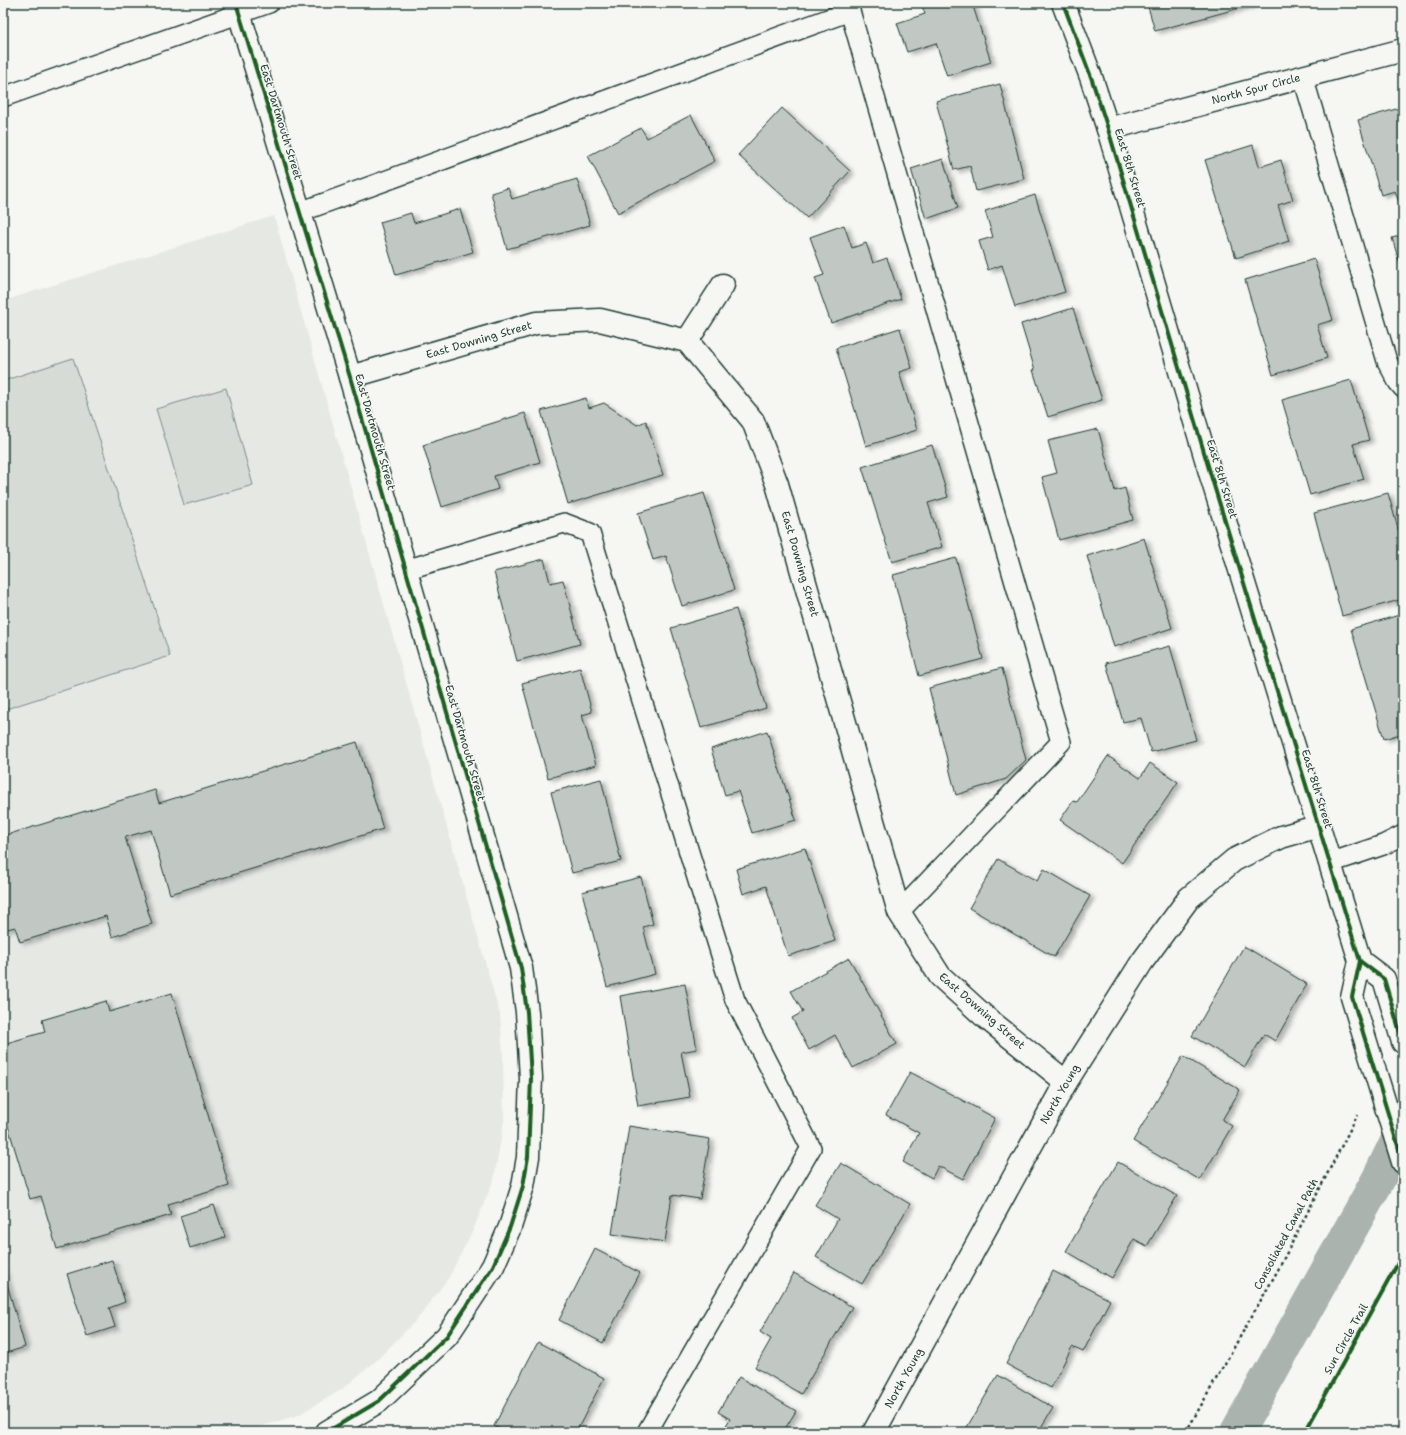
<svg xmlns="http://www.w3.org/2000/svg" width="1406" height="1435" font-family="'Shantell Sans',sans-serif">
<style>
.built{fill:#e6e8e4}
.green{fill:#d6dbd6;stroke:#7a8c85}
.lines{fill:none;stroke-linecap:round;stroke-linejoin:round}
.canal{stroke:#aab3ae;stroke-width:34}
.building{fill:#c1c8c3;stroke:#1f3d34;filter:url(#shadow)}
.lane-casing{stroke:#1f3d34;stroke-width:22}
.street-casing{stroke:#1f3d34;stroke-width:25}
.secondary-casing{stroke:#1f3d34;stroke-width:25}
.path{stroke:#1f3d34;stroke-width:2.5;stroke-dasharray:3 3;stroke-linecap:butt}
.lane{stroke:#f6f6f2;stroke-width:19}
.street{stroke:#f6f6f2;stroke-width:22}
.secondary{stroke:#f6f6f2;stroke-width:22}
.cycleway-casing{stroke:#f6f6f2;stroke-width:6}
.cycleway{stroke:#1b5e20;stroke-width:4}
.labels{text-anchor:middle;dominant-baseline:central;stroke-width:3.5;stroke-linejoin:round;paint-order:stroke}
.street-label{font-size:11px;fill:#1f3d34;stroke:#f6f6f2}
</style>
<defs>
<filter id="shadow"><feDropShadow dx="4.5" dy="2.5" stdDeviation="2" flood-color="#0004"/></filter>
</defs>
<rect width="100%" height="100%" fill="#f6f6f2"/>
<filter id="ink" filterUnits="userSpaceOnUse"><feTurbulence type="fractalNoise" baseFrequency=".025" numOctaves="2"/><feDisplacementMap in="SourceGraphic" scale="8" xChannelSelector="R" yChannelSelector="G"/><feConvolveMatrix kernelMatrix="1 2 1 2 8 2 1 2 1" color-interpolation-filters="sRGB"/></filter>
<g filter="url(#ink)">
<polygon class="built" points="274,216 500,1015 503,1054 504,1121 494,1179 473,1230 449,1277 420,1316 377,1360 341,1390 298,1415 243,1432 3,1432 3,301"/>
<g class="green">
<polygon points="73,358 170,656 3,710 3,381"/>
<polygon points="226,388 253,485 184,505 171,458 156,409"/>
</g>
<g class="lines">
<polyline class="canal" points="1237,1432 1378,1180 1403,1128"/>
</g>
<g class="building">
<polygon points="921,3 972,3 991,62 947,76 936,43 907,52 897,23 925,14"/>
<polygon points="1147,3 1250,3 1251,5 1155,31"/>
<polygon points="1000,84 1024,179 976,191 970,166 954,170 936,101"/>
<polygon points="1403,107 1403,211 1402,211 1395,191 1381,195 1358,120"/>
<polygon points="782,108 850,171 807,218 738,155"/>
<polygon points="691,115 715,161 618,213 588,156 641,128 647,138"/>
<polygon points="1253,145 1259,167 1281,160 1293,200 1278,205 1289,241 1236,258 1205,160"/>
<polygon points="943,159 958,208 926,219 911,169"/>
<polygon points="577,179 590,225 507,249 491,193 508,188 512,199"/>
<polygon points="1035,195 1065,292 1015,307 1002,265 988,270 979,241 993,237 985,211"/>
<polygon points="460,209 473,252 396,275 380,222 411,213 414,223"/>
<polygon points="844,225 852,248 866,243 873,263 887,258 901,299 831,323 815,278 824,275 810,237"/>
<polygon points="1403,235 1403,274 1392,238"/>
<polygon points="1314,259 1333,320 1317,325 1327,358 1273,375 1245,280"/>
<polygon points="1073,308 1102,400 1048,417 1033,370 1035,370 1021,324"/>
<polygon points="900,328 912,368 899,372 917,430 866,446 836,348"/>
<polygon points="1351,380 1369,440 1353,444 1364,479 1310,495 1282,400"/>
<polygon points="586,398 589,408 604,403 637,425 646,421 663,475 568,504 541,411"/>
<polygon points="525,413 540,462 494,476 498,489 442,507 423,445"/>
<polygon points="1098,429 1115,491 1125,488 1133,520 1059,540 1042,477 1057,473 1048,441"/>
<polygon points="932,445 948,497 928,503 942,547 892,562 862,467"/>
<polygon points="704,493 734,590 682,606 666,556 653,560 638,513"/>
<polygon points="1388,493 1403,547 1403,599 1342,616 1314,513"/>
<polygon points="1144,538 1172,628 1114,647 1087,556"/>
<polygon points="956,558 983,659 919,676 893,575"/>
<polygon points="544,559 550,583 563,580 580,644 517,661 494,572"/>
<polygon points="736,609 766,708 701,728 671,628"/>
<polygon points="1403,614 1403,733 1384,739 1351,629"/>
<polygon points="1170,646 1196,740 1151,752 1141,718 1123,722 1106,663"/>
<polygon points="580,668 592,712 582,715 596,765 548,778 522,683"/>
<polygon points="1002,668 1026,760 1006,779 956,795 929,688"/>
<polygon points="767,731 796,820 752,833 738,791 725,795 711,749"/>
<polygon points="357,742 383,829 170,894 151,830 125,837 152,924 112,937 106,916 20,942 15,927 3,930 3,836 155,790 159,803"/>
<polygon points="1108,756 1140,778 1150,763 1178,782 1122,863 1060,820 1073,801 1077,802"/>
<polygon points="601,779 621,861 572,873 551,792"/>
<polygon points="805,848 835,941 788,956 766,886 743,894 736,869"/>
<polygon points="998,859 1037,881 1044,869 1090,896 1054,957 969,908"/>
<polygon points="641,877 653,924 643,927 655,974 607,987 582,892"/>
<polygon points="1244,946 1307,984 1275,1041 1264,1034 1245,1067 1192,1036"/>
<polygon points="849,958 897,1044 853,1068 835,1035 809,1050 792,1018 803,1012 791,991"/>
<polygon points="685,984 697,1049 681,1052 690,1097 638,1106 620,996"/>
<polygon points="172,993 229,1186 168,1204 171,1215 57,1249 41,1196 30,1199 3,1110 3,1044 45,1032 42,1020 106,1001 109,1012"/>
<polygon points="1183,1056 1240,1090 1222,1120 1232,1126 1200,1180 1133,1141"/>
<polygon points="910,1072 995,1118 963,1179 938,1166 932,1178 903,1162 919,1133 886,1115"/>
<polygon points="629,1126 710,1139 700,1199 672,1195 665,1242 612,1234"/>
<polygon points="1118,1162 1177,1196 1147,1246 1134,1239 1112,1278 1066,1251"/>
<polygon points="841,1163 910,1204 862,1284 816,1257 838,1219 815,1205"/>
<polygon points="214,1205 225,1237 190,1248 180,1216"/>
<polygon points="595,1249 640,1273 603,1343 559,1320"/>
<polygon points="112,1260 125,1302 109,1308 115,1327 87,1336 67,1274"/>
<polygon points="3,1270 25,1347 3,1354"/>
<polygon points="1053,1271 1110,1300 1083,1352 1072,1347 1051,1388 1006,1364"/>
<polygon points="794,1273 852,1307 801,1394 755,1367 771,1339 760,1332"/>
<polygon points="538,1342 604,1378 576,1432 506,1432 494,1426"/>
<polygon points="998,1375 1053,1408 1038,1432 964,1432"/>
<polygon points="739,1377 796,1411 783,1432 722,1432 730,1419 718,1412"/>
</g>
<g class="lines">
<g class="lane-casing">
<g id="lane">
<polyline points="1303,77 1387,361 1398,382 1403,388"/>
<polyline points="3,97 269,3"/>
<polyline points="300,212 850,11 1061,742 899,912"/>
<polyline points="405,570 564,523 590,533 735,1000 811,1148 647,1432"/>
<polyline points="1330,863 1383,845 1403,835"/>
</g>
</g>
<g class="street-casing">
<g id="street">
<polyline points="236,3 350,377 521,968 527,1012 531,1078 528,1157 523,1186 510,1227 493,1266 447,1336 379,1401 327,1432"/>
<polyline points="1108,129 1403,50"/>
<polyline points="687,341 723,285"/>
<polyline points="350,377 536,323 600,320 687,341 753,421 777,484 899,912 940,976 984,1016 1066,1082"/>
<polyline points="874,1432 1066,1082 1142,962 1189,898 1234,860 1281,837 1319,826"/>
</g>
</g>
<g class="secondary-casing">
<g id="secondary">
<polyline points="1063,3 1091,77 1108,129 1212,479 1360,961 1352,997 1403,1162"/>
<polyline points="1360,961 1384,979 1403,1042"/>
</g>
</g>
<polyline class="path" points="1186,1432 1278,1270 1358,1114"/>
<use href="#lane" class="lane"/>
<use href="#street" class="street"/>
<use href="#secondary" class="secondary"/>
<g class="cycleway-casing">
<g id="cycleway">
<polyline points="236,3 350,377 521,968 527,1012 531,1078 528,1157 523,1186 510,1227 493,1266 447,1336 379,1401 327,1432"/>
<polyline points="1063,3 1091,77 1108,129 1212,479 1360,961 1352,997 1403,1162"/>
<polyline points="1360,961 1384,979 1403,1042"/>
<polyline points="1305,1432 1403,1254"/>
</g>
</g>
<use href="#cycleway" class="cycleway"/>
</g>
</g>
<g class="labels">
<g class="street-label">
<text transform="translate(1256 89) rotate(-15)">North Spur Circle</text>
<text transform="translate(281 122) rotate(73)">East Dartmouth Street</text>
<text transform="translate(1130 168) rotate(73)">East 8th Street</text>
<text transform="translate(479 340) rotate(-16)">East Downing Street</text>
<text transform="translate(375 432) rotate(74)">East Dartmouth Street</text>
<text transform="translate(1222 479) rotate(73)">East 8th Street</text>
<text transform="translate(800 564) rotate(74)">East Downing Street</text>
<text transform="translate(465 743) rotate(74)">East Dartmouth Street</text>
<text transform="translate(1317 789) rotate(73)">East 8th Street</text>
<text transform="translate(982 1011) rotate(41)">East Downing Street</text>
<text transform="translate(1060 1094) rotate(-60)">North Young</text>
<text transform="translate(1286 1234) rotate(-62)">Consoliated Canal Path</text>
<text transform="translate(1346 1339) rotate(-61)">Sun Circle Trail</text>
<text transform="translate(904 1378) rotate(-61)">North Young</text>
</g>
</g>
<rect width="1406" height="1435" fill="none" stroke="#f6f6f2" stroke-width="16"/>
<rect x="8" y="8" width="1390" height="1419" fill="none" stroke="#1f3d34" stroke-width="1.5" filter="url(#ink)"/>
</svg>
